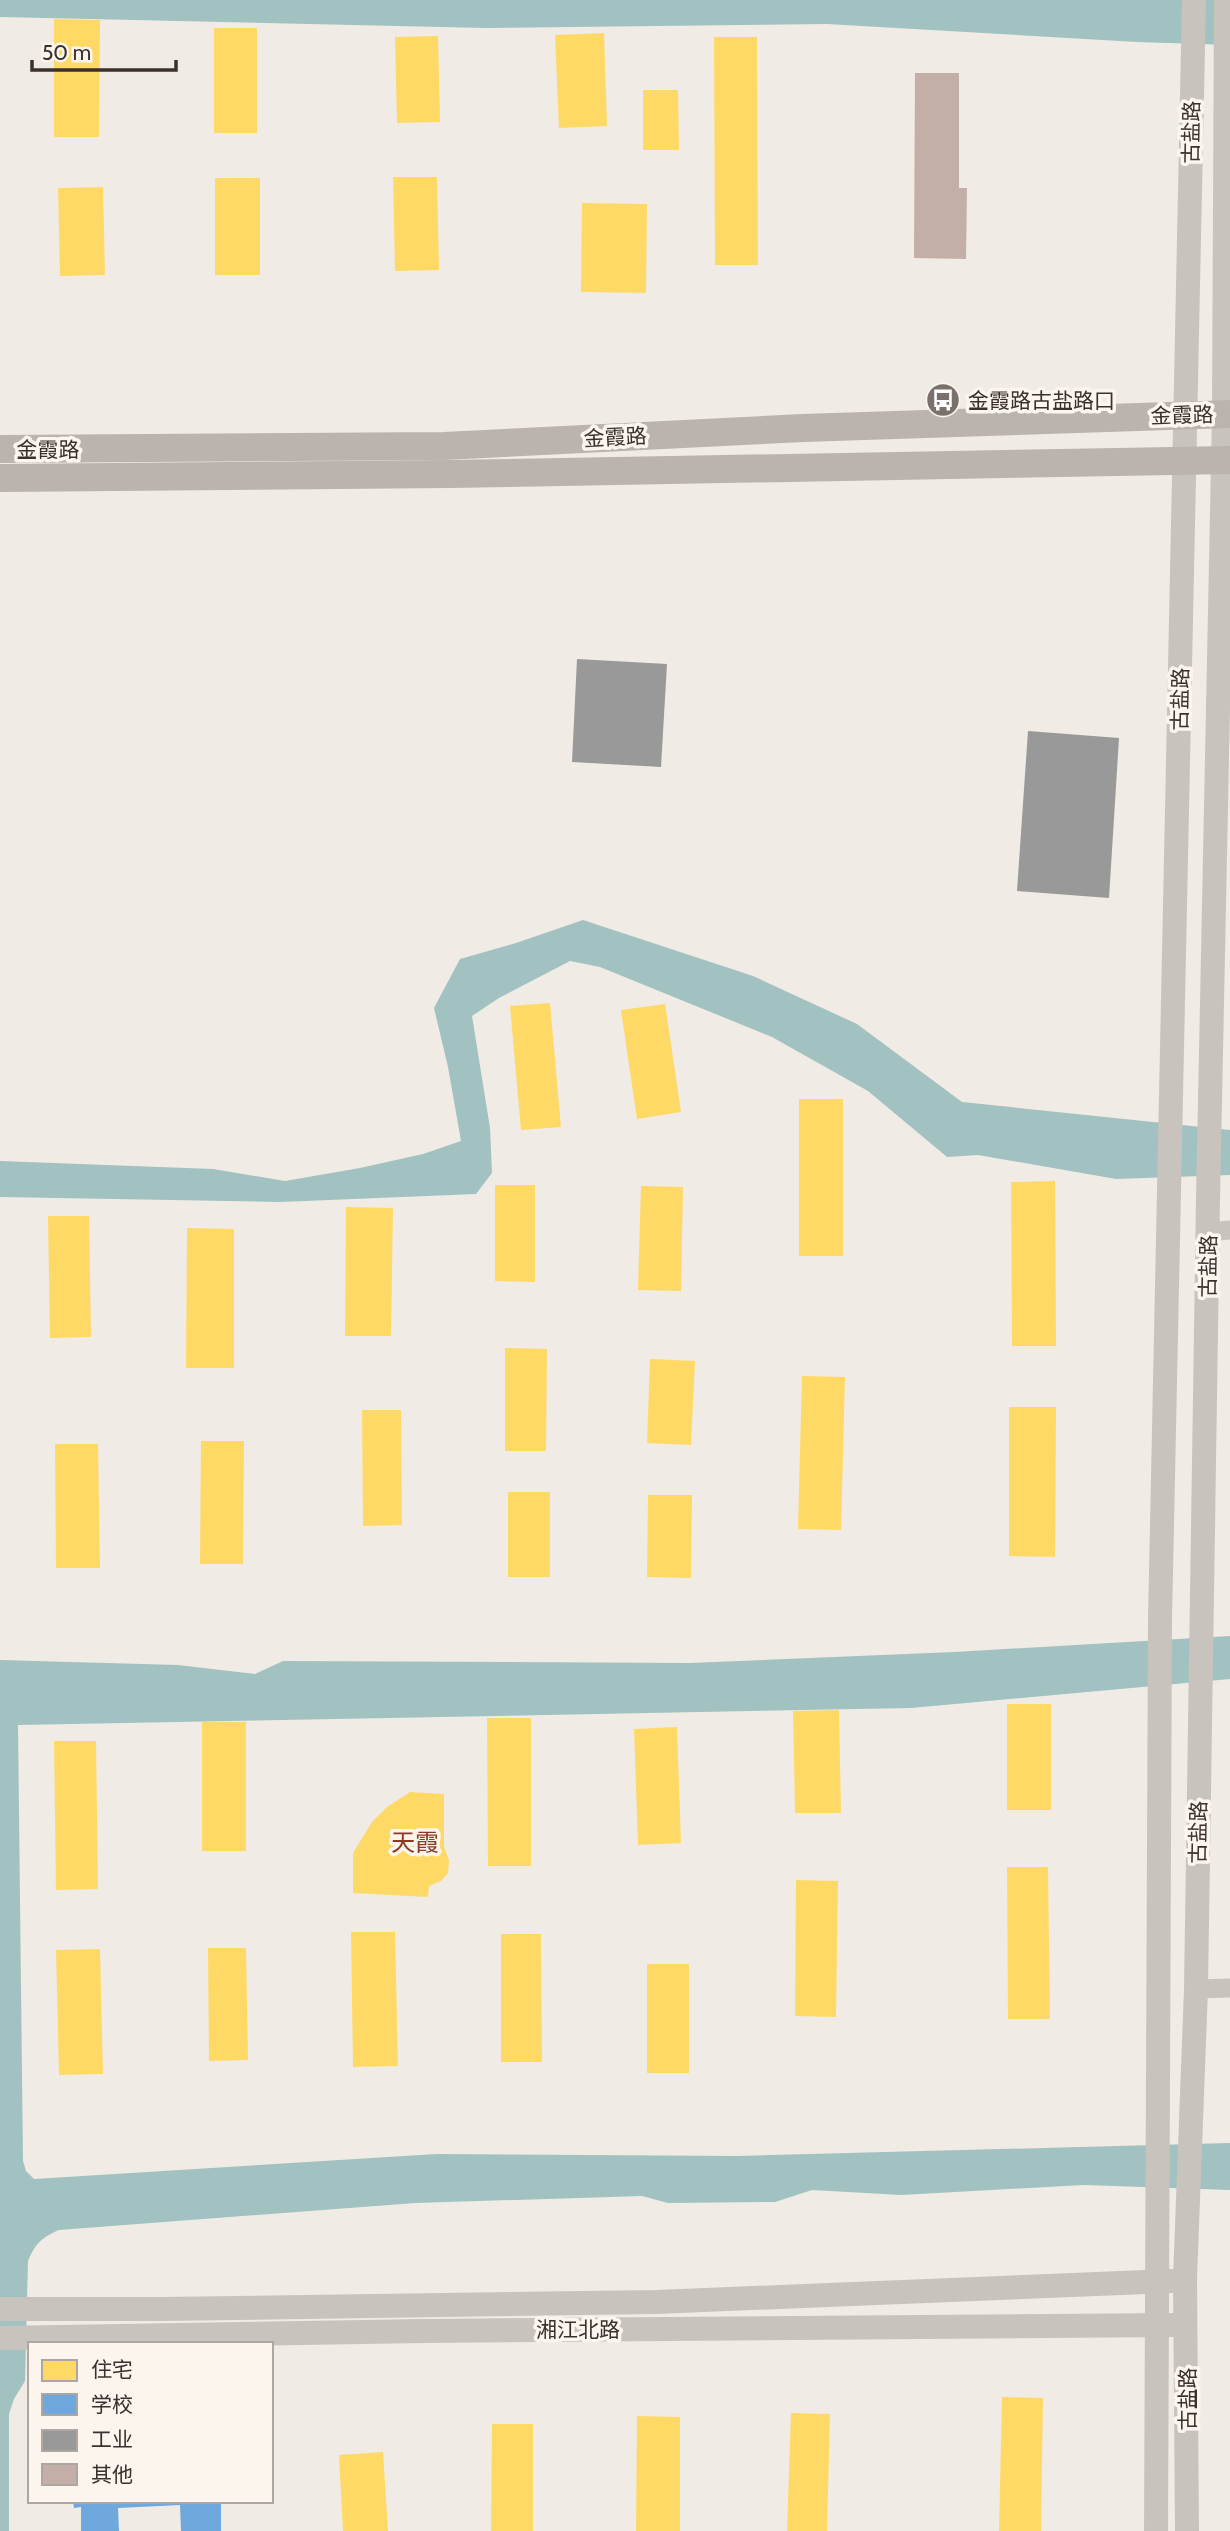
<svg xmlns="http://www.w3.org/2000/svg" width="1230" height="2531" font-family="Cabin,'Noto Sans SC',sans-serif">
<style>
.water{fill:#a1c2c1}
.homes{fill:#ffd966}
.schools{fill:#6fa8dc}
.industry{fill:#999}
.building{fill:#c3afa7}
.lines{fill:none;stroke-linecap:round;stroke-linejoin:round}
.minor{stroke:#c9c3be;stroke-width:19}
.tertiary{stroke:#c9c3be;stroke-width:24}
.secondary{stroke:#bab3ae;stroke-width:28}
.labels{text-anchor:middle;dominant-baseline:central;stroke-width:7;stroke-linejoin:round;paint-order:stroke}
.street-label{font-size:21px;fill:#3b302b;stroke:#fbf5ee}
.poi-label{font-size:21px;fill:#3b302b;stroke:#fbf5ee;text-anchor:start}
.quarter-label{font-size:24px;fill:#8c3b22;stroke:#fbf5ee}
</style>
<rect width="100%" height="100%" fill="#f0ebe5"/>
<g class="water">
<polygon points="0,0 1230,0 1230,45 1137,42 827,24 485,28 0,17"/>
<polygon points="583,920 753,976 857,1024 962,1102 1230,1130 1230,1175 1116,1179 978,1155 947,1157 868,1091 772,1037 600,967 570,961 499,998 472,1016 490,1128 492,1173 476,1194 280,1202 0,1197 0,1161 213,1169 285,1181 360,1168 423,1154 461,1141 448,1067 434,1008 460,959 516,943"/>
<path d="M 1230,1636 L 1230,1679 L 911,1708 L 18,1725 L 23,2161 L 26,2171 L 34,2179 L 437,2154 L 737,2156 L 1230,2143 L 1230,2190 L 1084,2185 L 901,2195 L 812,2190 L 775,2202 L 668,2203 L 642,2196 L 415,2203 L 59,2230 C 42,2237 35,2244 28,2261 L 25,2381 L 14,2399 L 9,2414 L 9,2531 L 0,2531 L 0,1660 L 178,1665 L 255,1674 L 283,1661 L 690,1663 L 954,1652 Z"/>
</g>
<g class="homes">
<polygon points="54,19 100,20 99,137 54,137"/>
<rect x="214" y="28" width="43" height="105"/>
<polygon points="604,33 607,126 559,128 555,35"/>
<polygon points="438,36 440,122 397,123 395,37"/>
<polygon points="714,37 757,37 758,265 715,265"/>
<polygon points="643,90 678,90 679,150 643,150"/>
<polygon points="393,177 437,177 439,270 395,271"/>
<rect x="215" y="178" width="45" height="97"/>
<polygon points="103,187 105,275 60,276 58,188"/>
<polygon points="582,203 647,204 646,293 581,292"/>
<polygon points="550,1003 561,1127 521,1130 510,1006"/>
<polygon points="665,1004 681,1112 637,1119 621,1010"/>
<rect x="799" y="1099" width="44" height="157"/>
<polygon points="1055,1181 1056,1346 1012,1346 1011,1182"/>
<polygon points="495,1185 535,1185 535,1282 495,1281"/>
<polygon points="641,1186 683,1187 681,1291 638,1290"/>
<polygon points="346,1207 393,1208 391,1336 345,1336"/>
<polygon points="48,1216 89,1216 91,1337 50,1338"/>
<polygon points="187,1228 234,1229 234,1368 186,1368"/>
<polygon points="505,1348 547,1349 546,1451 505,1451"/>
<polygon points="650,1359 695,1361 691,1445 647,1443"/>
<polygon points="802,1376 845,1377 841,1530 798,1529"/>
<polygon points="1009,1407 1056,1407 1055,1557 1009,1556"/>
<polygon points="362,1410 401,1410 402,1525 363,1526"/>
<polygon points="201,1441 244,1441 243,1564 200,1564"/>
<polygon points="55,1444 98,1444 100,1568 56,1568"/>
<rect x="508" y="1492" width="42" height="85"/>
<polygon points="648,1495 692,1495 691,1578 647,1577"/>
<rect x="1007" y="1704" width="44" height="106"/>
<polygon points="839,1710 841,1813 795,1813 793,1711"/>
<polygon points="487,1718 531,1718 531,1866 488,1866"/>
<rect x="202" y="1722" width="44" height="129"/>
<polygon points="677,1727 681,1843 638,1845 634,1729"/>
<polygon points="54,1741 96,1741 98,1889 56,1890"/>
<polygon points="410,1792 444,1794 444,1847 449,1860 448,1873 441,1881 429,1886 428,1897 353,1893 353,1853 372,1822 387,1807"/>
<polygon points="1007,1867 1048,1867 1050,2019 1008,2019"/>
<polygon points="796,1880 838,1881 836,2017 795,2016"/>
<polygon points="351,1932 395,1932 398,2066 353,2067"/>
<polygon points="501,1934 541,1934 542,2062 501,2062"/>
<polygon points="208,1948 246,1948 248,2060 209,2061"/>
<polygon points="100,1949 103,2074 59,2075 56,1950"/>
<rect x="647" y="1964" width="42" height="109"/>
<polygon points="1002,2397 1043,2398 1041,2531 999,2531"/>
<polygon points="791,2413 830,2414 827,2531 787,2531"/>
<polygon points="637,2416 680,2417 680,2531 636,2531"/>
<polygon points="492,2424 533,2424 533,2531 491,2531"/>
<polygon points="383,2452 388,2531 343,2531 339,2455"/>
</g>
<polygon class="schools" points="73,2501 221,2501 221,2531 181,2531 180,2505 118,2508 119,2531 81,2531 81,2507 74,2508"/>
<g class="industry">
<polygon points="577,659 667,664 661,767 572,762"/>
<polygon points="1028,731 1119,738 1109,898 1017,891"/>
</g>
<polygon class="building" points="915,73 959,73 959,188 967,188 966,259 914,258"/>
<g class="lines">
<g class="minor">
<polyline points="1209,1232 1230,1230"/>
<polyline points="1196,1989 1230,1988"/>
</g>
<g class="tertiary">
<polyline points="0,2309 162,2309 656,2302 1171,2281"/>
<polyline points="0,2338 425,2331 1172,2325"/>
<polyline points="1156,2531 1160,1620 1194,0"/>
<polyline points="1187,2531 1185,2279 1196,1989 1208,1199 1224,414 1226,0"/>
</g>
<g class="secondary">
<polyline points="0,449 444,446 803,428 1230,414"/>
<polyline points="0,478 449,474 1230,460"/>
</g>
</g>
<defs>
<g id="bus-disc" transform="scale(1.75)"><circle r="9.5" fill="#7a716c" stroke="#fbf5ee"/><path d="M-5-6H5V4H4V6H2V4H-2V6H-4V4H-5ZM-3.5-4V0h7V-4ZM-3.5 1.2v1.5H-2V1.2ZM2 1.2v1.5H3.5V1.2Z" fill="#fff"/></g>
</defs>
<g fill-rule="evenodd">
<use href="#bus-disc" x="943" y="400"/>
</g>
<g class="labels">
<g class="street-label">
<text transform="translate(1191 132) rotate(-89)">古盐路</text>
<text transform="translate(1182 415) rotate(-2)">金霞路</text>
<text transform="translate(615 437) rotate(-3)">金霞路</text>
<text x="48" y="449">金霞路</text>
<text transform="translate(1180 699) rotate(-89)">古盐路</text>
<text transform="translate(1208 1266) rotate(-89)">古盐路</text>
<text transform="translate(1198 1832) rotate(-89)">古盐路</text>
<text x="578" y="2329">湘江北路</text>
<text transform="translate(1187 2399) rotate(-90)">古盐路</text>
</g>
<g class="poi-label">
<text x="968" y="400">金霞路古盐路口</text>
</g>
<g class="quarter-label">
<text x="415" y="1842">天霞</text>
</g>
</g>
<rect x="28" y="2342" width="245" height="161" fill="#fbf5ee" stroke="#aea6a0" stroke-width="2"/>
<rect x="42" y="2360" width="35" height="21" fill="#ffd966" stroke="#aea6a0" stroke-width="2"/>
<text x="91" y="2377" font-size="21" fill="#3b302b">住宅</text>
<rect x="42" y="2394" width="35" height="21" fill="#6fa8dc" stroke="#aea6a0" stroke-width="2"/>
<text x="91" y="2412" font-size="21" fill="#3b302b">学校</text>
<rect x="42" y="2430" width="35" height="21" fill="#999999" stroke="#aea6a0" stroke-width="2"/>
<text x="91" y="2447" font-size="21" fill="#3b302b">工业</text>
<rect x="42" y="2464" width="35" height="21" fill="#c3afa7" stroke="#aea6a0" stroke-width="2"/>
<text x="91" y="2482" font-size="21" fill="#3b302b">其他</text>
<path d="M32 60v10h144v-10" fill="none" stroke="#3b302b" stroke-width="3.5"/>
<text x="42" y="60" font-size="21" fill="#3b302b" stroke="#fbf5ee" stroke-width="5" paint-order="stroke">50 m</text>
</svg>
